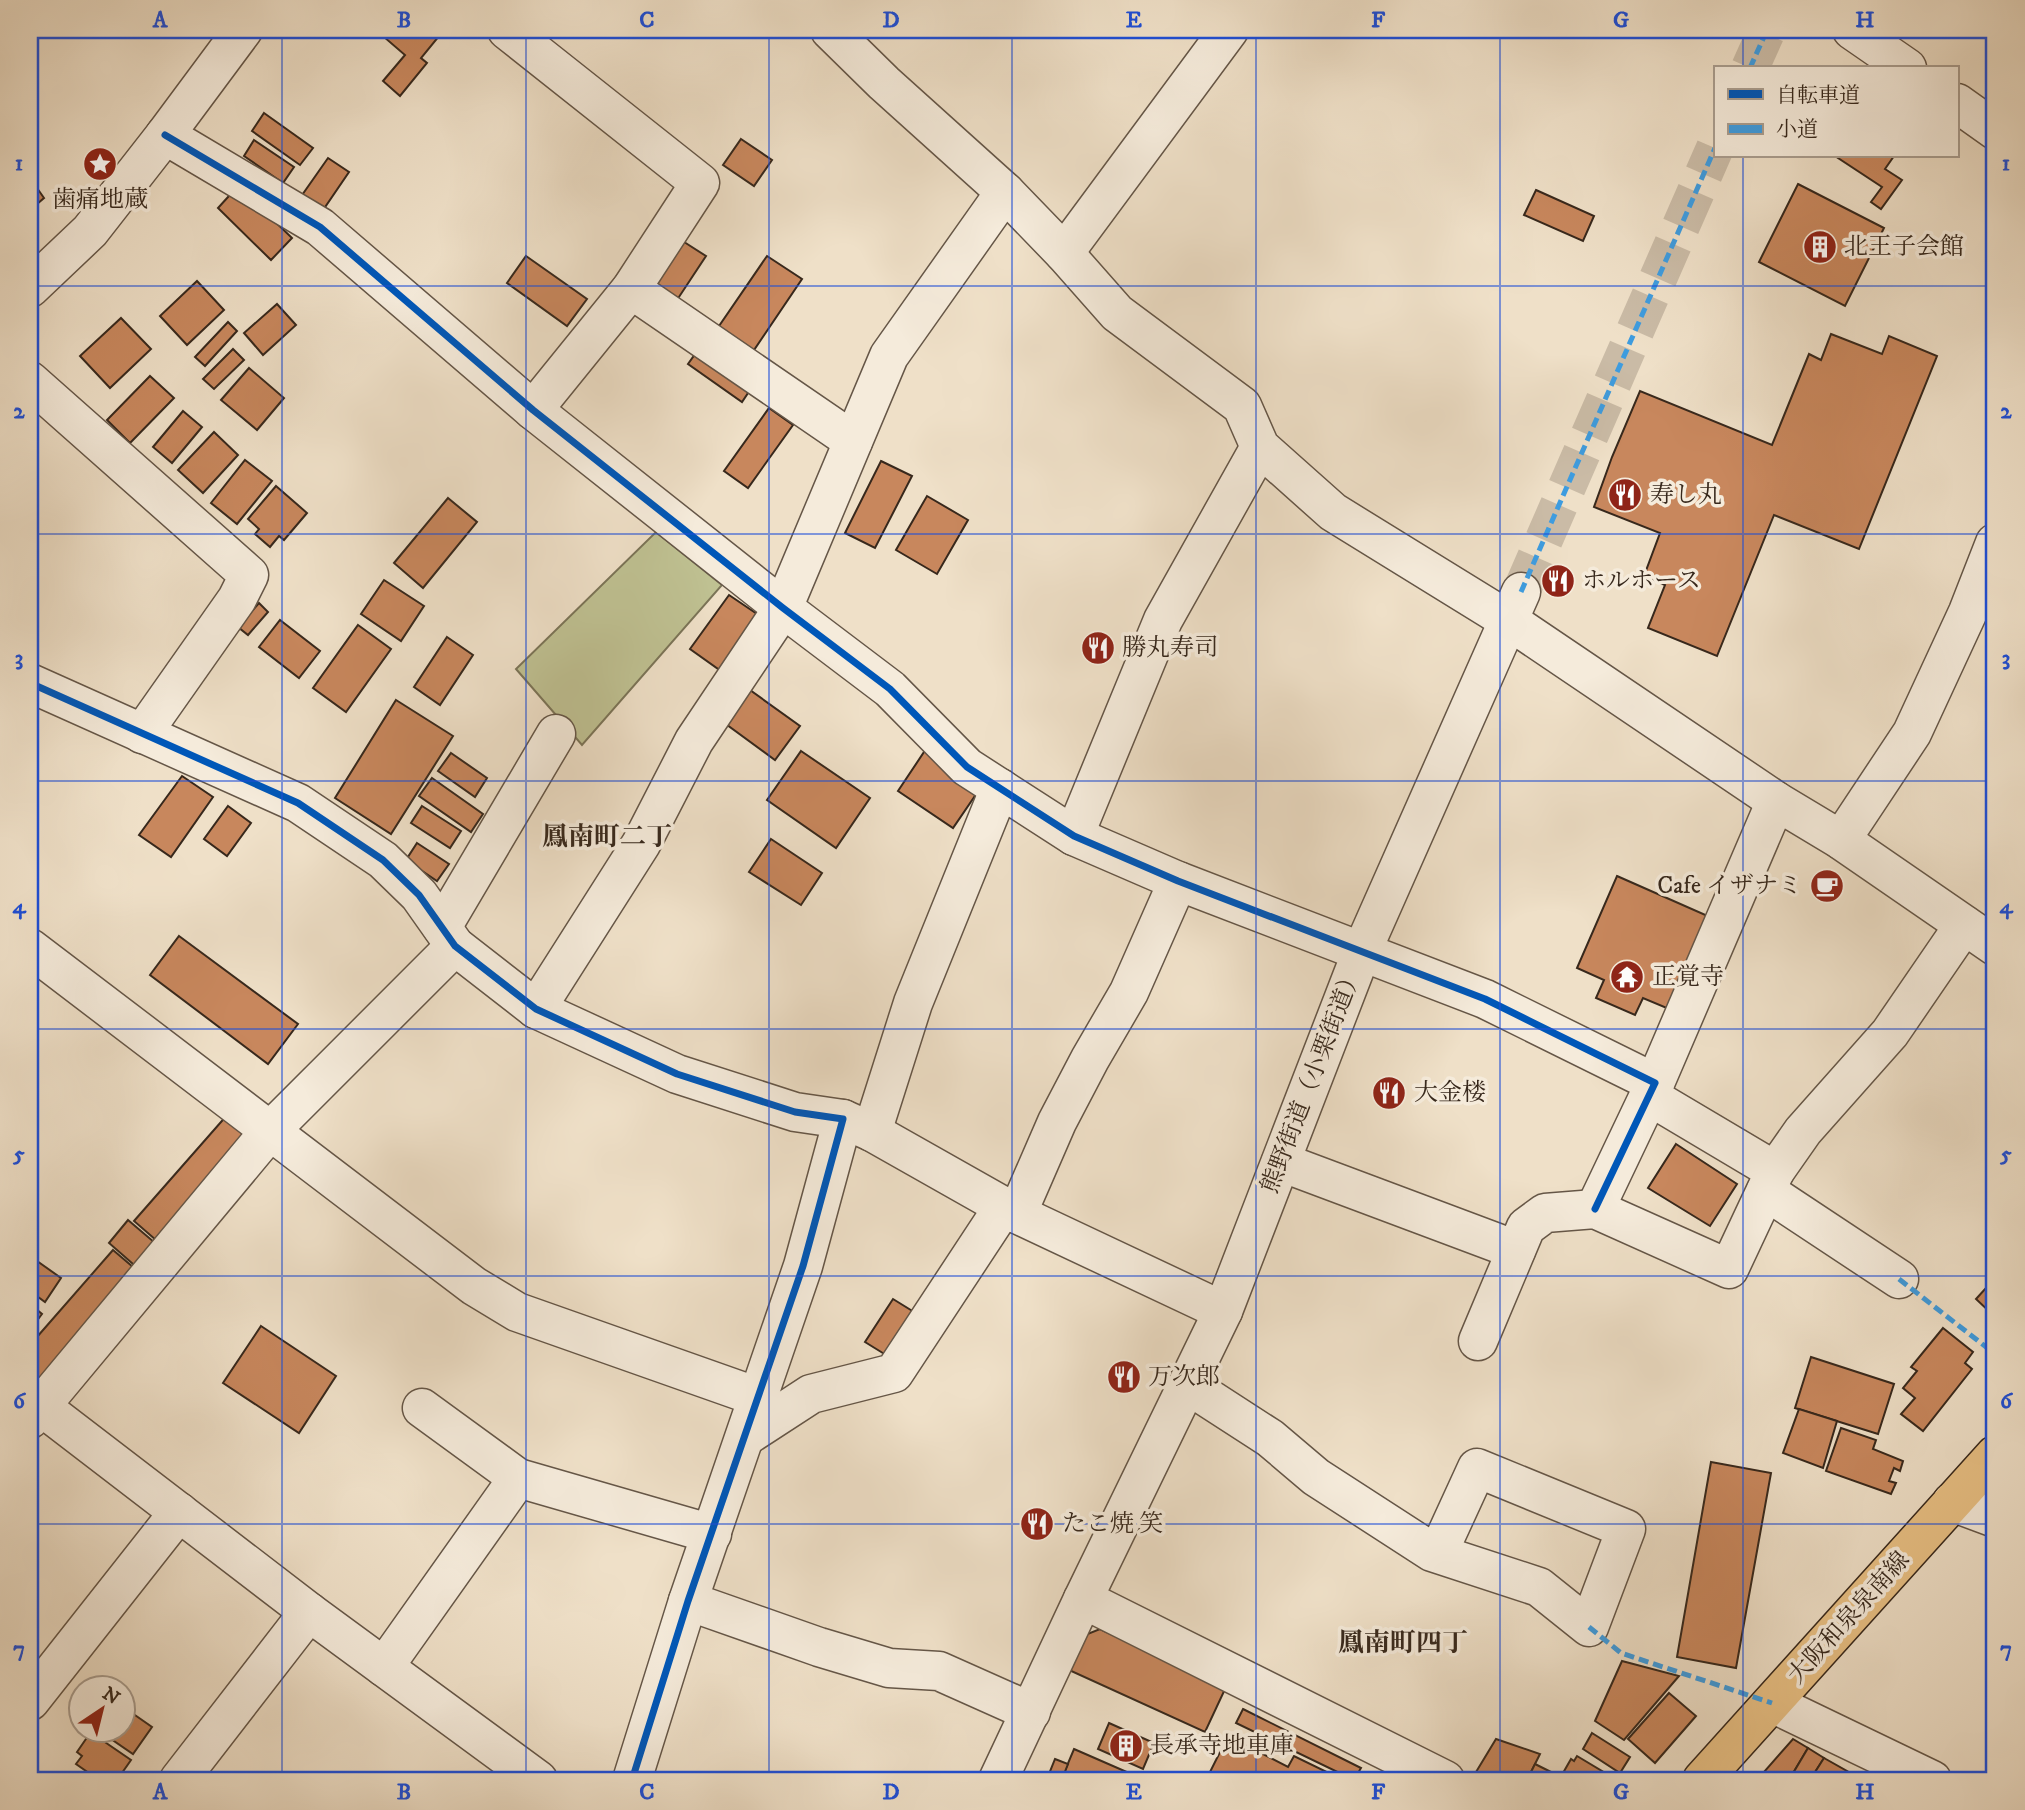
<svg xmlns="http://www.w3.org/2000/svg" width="2025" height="1810" font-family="'IM FELL DW Pica','Noto Serif JP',serif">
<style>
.green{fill:#bfc192;stroke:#7b7457;stroke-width:2}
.building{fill:#c8875d;stroke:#37281c;stroke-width:2}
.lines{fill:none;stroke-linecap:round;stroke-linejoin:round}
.minor-tunnel{stroke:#cabba6;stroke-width:38;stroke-dasharray:38 19;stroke-linecap:butt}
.minor-casing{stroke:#655647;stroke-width:41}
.major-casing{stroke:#37281c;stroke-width:41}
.minor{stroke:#f5ebdb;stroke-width:38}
.major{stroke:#e8c084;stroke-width:38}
.quiet{stroke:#3e9cdf;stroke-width:5;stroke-dasharray:10 5;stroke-linecap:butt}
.cycleway-casing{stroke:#f5ebdb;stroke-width:11}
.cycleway{stroke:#0057b8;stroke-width:7}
.grid{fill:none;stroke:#1d4ed8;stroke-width:2;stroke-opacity:0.55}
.labels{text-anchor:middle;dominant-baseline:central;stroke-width:7;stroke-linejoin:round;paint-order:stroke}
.poi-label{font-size:24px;fill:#37281c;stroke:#f5ebdb;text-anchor:start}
.street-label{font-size:24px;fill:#37281c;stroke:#f5ebdb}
.neighbourhood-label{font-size:26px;font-weight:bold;fill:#37281c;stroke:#f5ebdb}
.neatline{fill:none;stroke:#1d4ed8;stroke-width:2.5}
.grid-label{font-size:23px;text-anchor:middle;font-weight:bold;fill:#1d4ed8}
</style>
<rect width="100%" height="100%" fill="#efe0c8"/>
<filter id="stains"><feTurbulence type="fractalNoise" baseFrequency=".00286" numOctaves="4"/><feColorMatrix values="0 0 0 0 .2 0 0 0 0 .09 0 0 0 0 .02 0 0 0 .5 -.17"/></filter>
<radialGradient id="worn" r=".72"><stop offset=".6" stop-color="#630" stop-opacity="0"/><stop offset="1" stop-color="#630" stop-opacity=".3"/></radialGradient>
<polygon class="green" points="656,532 722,585 582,745 516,669"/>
<g class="building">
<polygon points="390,30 444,30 421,58 427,63 400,96 383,81 405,55 384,37"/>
<polygon points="264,113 313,148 300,165 252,131"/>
<polygon points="741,139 772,160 754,186 723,165"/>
<polygon points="254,140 294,167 283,183 244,156"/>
<polygon points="1835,156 1894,156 1885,169 1902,180 1881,209 1871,202 1882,187"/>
<polygon points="328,158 349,172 321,213 300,198"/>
<polygon points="30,178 44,198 30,210"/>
<polygon points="1798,184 1884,228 1845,306 1759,262"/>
<polygon points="238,186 292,238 271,260 218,208"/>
<polygon points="1536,190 1594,216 1583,241 1524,215"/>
<polygon points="681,240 706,256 675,303 650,287"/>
<polygon points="526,256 587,299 567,326 507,283"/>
<polygon points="767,256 802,279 752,353 717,329"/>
<polygon points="197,281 224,310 187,345 160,316"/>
<polygon points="277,304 296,325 263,355 244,333"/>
<polygon points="121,318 151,349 110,388 80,356"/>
<polygon points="228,322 237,331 205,366 195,357"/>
<polygon points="1831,334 1882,354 1889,336 1937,356 1859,549 1774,515 1717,656 1648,628 1665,585 1644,576 1660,533 1594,507 1612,457 1640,391 1772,445 1809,354 1821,360"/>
<polygon points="233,349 244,360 214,389 203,379"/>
<polygon points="698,350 752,387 742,402 688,364"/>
<polygon points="249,368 284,398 257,430 221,400"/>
<polygon points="150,376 174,398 130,443 107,420"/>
<polygon points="769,408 793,425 748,488 724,471"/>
<polygon points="183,411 202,427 172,463 153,447"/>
<polygon points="214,432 238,455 203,493 178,470"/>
<polygon points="245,460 272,481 237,524 211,503"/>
<polygon points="881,461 912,476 875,548 845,533"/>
<polygon points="276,486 307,513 284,540 279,536 270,547 255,534 259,529 248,519"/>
<polygon points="927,496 968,520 937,574 896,550"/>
<polygon points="448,498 477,522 423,588 394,563"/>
<polygon points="384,580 424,606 401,641 361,614"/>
<polygon points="729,595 760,616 721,671 690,649"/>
<polygon points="259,603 268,612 248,635 238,627"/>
<polygon points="280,620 320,651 299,678 259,647"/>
<polygon points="358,625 391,649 346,712 313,688"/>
<polygon points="447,637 473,655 440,705 414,687"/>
<polygon points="743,685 800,726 775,760 719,719"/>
<polygon points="396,700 453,736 391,834 335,798"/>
<polygon points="926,749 981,787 953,828 898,791"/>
<polygon points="801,751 870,798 836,848 767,800"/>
<polygon points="451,753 487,778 475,797 438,771"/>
<polygon points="182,776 213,797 171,857 139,835"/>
<polygon points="432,778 483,814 471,832 419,796"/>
<polygon points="228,806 251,823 227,856 204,839"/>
<polygon points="422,806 461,831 450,848 411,823"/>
<polygon points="771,839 822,873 801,905 749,872"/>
<polygon points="417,843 449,864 437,881 406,860"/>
<polygon points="1617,876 1710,917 1669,1009 1643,998 1635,1015 1596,998 1604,980 1577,968"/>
<polygon points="179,936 298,1024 268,1064 150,975"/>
<polygon points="228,1114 253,1139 164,1247 134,1221"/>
<polygon points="1676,1144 1737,1184 1710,1226 1648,1188"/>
<polygon points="128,1220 161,1248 141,1271 109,1243"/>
<polygon points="113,1250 140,1273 40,1383 30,1374 30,1345"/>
<polygon points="30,1256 61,1278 45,1302 30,1291"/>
<polygon points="1995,1278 1995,1317 1976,1299"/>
<polygon points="893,1299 914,1312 886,1355 865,1342"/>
<polygon points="30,1304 42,1314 30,1330"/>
<polygon points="261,1326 336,1376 299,1433 223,1383"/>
<polygon points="1943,1328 1973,1352 1965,1363 1972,1369 1923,1431 1901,1414 1915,1398 1903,1388 1917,1371 1911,1367"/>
<polygon points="1811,1357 1894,1384 1878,1434 1795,1408"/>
<polygon points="1799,1409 1837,1421 1823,1468 1783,1453"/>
<polygon points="1841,1428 1876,1440 1873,1449 1903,1461 1900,1471 1894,1468 1889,1481 1896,1483 1891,1494 1826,1471"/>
<polygon points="1711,1462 1771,1473 1736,1668 1677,1657"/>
<polygon points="1100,1629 1226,1687 1205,1732 1069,1670 1085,1635"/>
<polygon points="1622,1661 1679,1676 1624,1740 1595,1721"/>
<polygon points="1669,1693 1696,1716 1655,1763 1628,1739"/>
<polygon points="122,1706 152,1727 133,1754 98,1730 122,1730"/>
<polygon points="1243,1709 1361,1768 1354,1780 1236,1723"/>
<polygon points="1109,1723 1154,1743 1143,1769 1098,1749"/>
<polygon points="1592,1733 1630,1757 1620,1773 1583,1749"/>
<polygon points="88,1736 93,1739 96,1736 131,1760 117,1780 99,1780 76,1764 82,1756 77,1752"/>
<polygon points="1228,1736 1288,1767 1294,1756 1343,1780 1206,1780"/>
<polygon points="1496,1739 1540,1754 1527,1780 1493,1780 1476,1772"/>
<polygon points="1793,1739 1808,1748 1789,1780 1757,1780"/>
<polygon points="1808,1748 1824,1758 1810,1780 1789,1780"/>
<polygon points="1074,1749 1145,1780 1061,1780"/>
<polygon points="1577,1756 1617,1780 1559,1780 1571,1759 1574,1761"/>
<polygon points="1824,1758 1863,1780 1810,1780"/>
<polygon points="1055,1759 1068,1764 1062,1779 1049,1774"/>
<polygon points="1535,1764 1561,1777 1559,1780 1527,1780"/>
</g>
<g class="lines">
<g class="minor-tunnel">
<polyline points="1750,68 1767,30"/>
<polyline points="1521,592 1715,148"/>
</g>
<g class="minor-casing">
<g id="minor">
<polyline points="507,30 700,183 631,289 533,410"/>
<polyline points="830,30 884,83 1005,192 1064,253 1117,313 1242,406 1260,447 1333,512 1508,620 1776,801 1841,840 1995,946"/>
<polyline points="1852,30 1907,68"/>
<polyline points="1957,103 1995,130"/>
<polyline points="165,135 320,227 533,410 783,608 890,689 967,767 1074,836 1178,881 1485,999 1655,1083"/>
<polyline points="1064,253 1229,30"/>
<polyline points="30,288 90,231 165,135 243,30"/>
<polyline points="631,289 853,441"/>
<polyline points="30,381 249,575 237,599 142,734"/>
<polyline points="30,683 298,803 383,860 419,895 455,946 536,1009 677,1074 795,1112 843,1119 872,1132 1017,1214 1223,1311"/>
<polyline points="1074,836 1163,620 1260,447"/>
<polyline points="1841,840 1912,733 1968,612 1995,543"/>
<polyline points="442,927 556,734"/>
<polyline points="30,948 474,1286 517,1312 758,1397"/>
<polyline points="536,1009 641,844 694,741 783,608 889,356 1005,192"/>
<polyline points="872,1132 913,1003 1000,788"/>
<polyline points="1281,1162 1516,1250"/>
<polyline points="1775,1171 1803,1131 1890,1033 1964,925"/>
<polyline points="1766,1191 1899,1279"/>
<polyline points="1595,1209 1655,1083 1776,801"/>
<polyline points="1017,1214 1057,1122 1090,1059 1129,992 1178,881"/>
<polyline points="1478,1341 1526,1227 1545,1213 1595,1209 1729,1269 1775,1171 1649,1096"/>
<polyline points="1188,1385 1270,1438 1316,1477 1432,1552 1539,1587 1589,1627 1626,1529 1477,1468 1438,1553"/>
<polyline points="30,1398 309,1612 538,1780"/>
<polyline points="422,1408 518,1478 712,1534"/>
<polyline points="30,1419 269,1132 455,946"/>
<polyline points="745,1437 811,1394 894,1373 1004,1206"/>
<polyline points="1952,1502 1995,1518"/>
<polyline points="1083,1599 1445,1780"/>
<polyline points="688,1601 819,1647 889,1668 939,1671 1031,1712"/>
<polyline points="384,1667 518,1478"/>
<polyline points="30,1701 179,1512"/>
<polyline points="1772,1703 1932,1780"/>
<polyline points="179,1780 309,1612"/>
<polyline points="632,1780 688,1601 803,1266 843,1119"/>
<polyline points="998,1780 1083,1599 1223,1311 1362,951 1521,592"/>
</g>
</g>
<g class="major-casing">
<polyline id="major" points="1702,1780 1995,1455"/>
</g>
<use href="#minor" class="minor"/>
<use href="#major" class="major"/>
<g class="quiet">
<polyline points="1750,68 1767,30"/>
<polyline points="1521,592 1715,148"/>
<polyline points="1899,1279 1995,1354"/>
<polyline points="1589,1627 1621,1653 1772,1703"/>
</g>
<g class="cycleway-casing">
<g id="cycleway">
<polyline points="165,135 320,227 533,410 783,608 890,689 967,767 1074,836 1178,881 1485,999 1655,1083 1595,1209"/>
<polyline points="30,683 298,803 383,860 419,895 455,946 536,1009 677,1074 795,1112 843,1119 803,1266 688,1601 632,1780"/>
</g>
</g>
<use href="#cycleway" class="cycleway"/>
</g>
<path class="grid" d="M 282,30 L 282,1780M 526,30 L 526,1780M 769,30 L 769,1780M 1012,30 L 1012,1780M 1256,30 L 1256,1780M 1500,30 L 1500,1780M 1743,30 L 1743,68M 1743,156 L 1743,1780M 30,286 L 1995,286M 30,534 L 1995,534M 30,781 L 1995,781M 30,1029 L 1995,1029M 30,1276 L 1995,1276M 30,1524 L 1995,1524"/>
<defs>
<g id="sight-disc" transform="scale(1.75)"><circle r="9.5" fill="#8f2418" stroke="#f5ebdb"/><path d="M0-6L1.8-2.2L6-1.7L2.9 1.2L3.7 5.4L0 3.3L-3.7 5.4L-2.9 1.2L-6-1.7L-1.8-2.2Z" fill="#fff"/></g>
<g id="building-disc" transform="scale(1.75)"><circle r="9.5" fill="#8f2418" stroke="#f5ebdb"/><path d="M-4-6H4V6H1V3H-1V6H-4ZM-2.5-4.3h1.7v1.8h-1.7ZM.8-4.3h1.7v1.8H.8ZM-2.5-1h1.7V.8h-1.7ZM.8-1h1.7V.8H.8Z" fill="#fff"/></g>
<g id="restaurant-disc" transform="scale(1.75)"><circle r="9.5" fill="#8f2418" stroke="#f5ebdb"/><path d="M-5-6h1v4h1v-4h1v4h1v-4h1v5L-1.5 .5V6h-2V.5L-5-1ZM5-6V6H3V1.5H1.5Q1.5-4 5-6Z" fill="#fff"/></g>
<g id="cafe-disc" transform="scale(1.75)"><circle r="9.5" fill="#8f2418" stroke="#f5ebdb"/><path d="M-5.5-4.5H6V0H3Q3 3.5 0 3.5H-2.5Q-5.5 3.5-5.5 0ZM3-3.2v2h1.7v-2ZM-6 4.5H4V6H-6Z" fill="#fff"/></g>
<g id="temple-disc" transform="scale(1.75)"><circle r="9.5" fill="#8f2418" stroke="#f5ebdb"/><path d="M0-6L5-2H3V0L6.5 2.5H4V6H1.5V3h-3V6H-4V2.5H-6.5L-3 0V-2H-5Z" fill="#fff"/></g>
</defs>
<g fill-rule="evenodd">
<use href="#sight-disc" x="100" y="164"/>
<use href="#building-disc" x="1820" y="247"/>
<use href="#restaurant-disc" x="1625" y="495"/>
<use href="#restaurant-disc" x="1558" y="581"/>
<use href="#restaurant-disc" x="1098" y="648"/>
<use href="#cafe-disc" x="1827" y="886"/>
<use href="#temple-disc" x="1627" y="977"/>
<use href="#restaurant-disc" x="1389" y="1093"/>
<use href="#restaurant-disc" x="1124" y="1377"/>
<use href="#restaurant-disc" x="1037" y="1524"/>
<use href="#building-disc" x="1126" y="1746"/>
</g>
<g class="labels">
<g class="poi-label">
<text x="100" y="200" text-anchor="middle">歯痛地蔵</text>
<text x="1844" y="247">北王子会館</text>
<text x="1650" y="495">寿し丸</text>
<text x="1582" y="581">ホルホース</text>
<text x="1122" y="648">勝丸寿司</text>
<text x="1802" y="886" text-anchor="end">Cafe イザナミ</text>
<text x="1652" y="977">正覚寺</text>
<text x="1414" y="1093">大金楼</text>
<text x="1148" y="1377">万次郎</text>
<text x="1062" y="1524">たこ焼 笑</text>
<text x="1150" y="1746">長承寺地車庫</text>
</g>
<g class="street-label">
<text transform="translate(1312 1080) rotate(-69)">熊野街道（小栗街道）</text>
<text transform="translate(1849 1618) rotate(-48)">大阪和泉泉南線</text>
</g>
<g class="neighbourhood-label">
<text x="607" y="837">鳳南町二丁</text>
<text x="1403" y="1643">鳳南町四丁</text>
</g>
</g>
<rect width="2025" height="1810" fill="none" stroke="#efe0c8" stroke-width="77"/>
<rect x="1714" y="66" width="245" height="91" fill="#f5ebdb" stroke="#a99d8f" stroke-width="2"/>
<rect x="1728" y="89" width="35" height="10" fill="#0057b8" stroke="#a99d8f" stroke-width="2"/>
<text x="1776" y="102" font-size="21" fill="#37281c">自転車道</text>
<rect x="1728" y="124" width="35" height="10" fill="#3e9cdf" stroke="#a99d8f" stroke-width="2"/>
<text x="1776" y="136" font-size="21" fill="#37281c">小道</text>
<g transform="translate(102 1709) rotate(35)"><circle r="33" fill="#f5ebdb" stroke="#a99d8f" stroke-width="2"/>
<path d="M0-5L12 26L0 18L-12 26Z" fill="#8f2418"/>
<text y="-10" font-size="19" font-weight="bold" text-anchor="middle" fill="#37281c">N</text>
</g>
<rect x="38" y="38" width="1948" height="1734" class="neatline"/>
<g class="grid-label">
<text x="160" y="27">A</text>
<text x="404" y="27">B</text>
<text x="647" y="27">C</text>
<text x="891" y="27">D</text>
<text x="1134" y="27">E</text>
<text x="1378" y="27">F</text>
<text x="1621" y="27">G</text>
<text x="1865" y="27">H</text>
<text x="19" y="170">1</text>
<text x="2006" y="170">1</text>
<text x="19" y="418">2</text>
<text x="2006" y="418">2</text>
<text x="19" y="665">3</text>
<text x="2006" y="665">3</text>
<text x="19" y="913">4</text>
<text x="2006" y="913">4</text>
<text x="19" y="1161">5</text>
<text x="2006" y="1161">5</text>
<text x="19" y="1408">6</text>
<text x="2006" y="1408">6</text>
<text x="19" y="1656">7</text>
<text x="2006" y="1656">7</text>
<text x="160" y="1799">A</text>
<text x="404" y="1799">B</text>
<text x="647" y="1799">C</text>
<text x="891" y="1799">D</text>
<text x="1134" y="1799">E</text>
<text x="1378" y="1799">F</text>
<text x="1621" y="1799">G</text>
<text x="1865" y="1799">H</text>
</g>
<rect width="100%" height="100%" filter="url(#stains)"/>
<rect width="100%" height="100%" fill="url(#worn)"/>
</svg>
